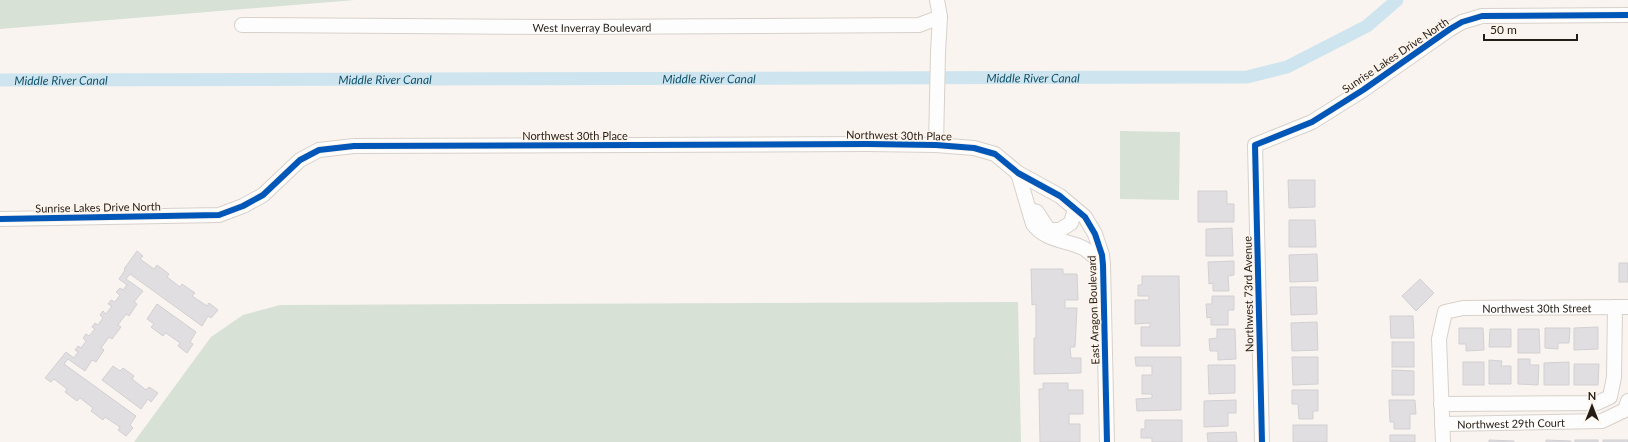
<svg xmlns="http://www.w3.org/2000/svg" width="1628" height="442" font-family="Lato,sans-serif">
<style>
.green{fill:#d7e1d6}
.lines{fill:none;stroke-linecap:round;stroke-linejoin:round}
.canal{stroke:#cee5ef;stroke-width:13}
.building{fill:#e0dee1;stroke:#d2d0d3}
.street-casing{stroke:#d8d1ca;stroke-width:16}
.street{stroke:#fefdfd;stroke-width:14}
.cycleway-casing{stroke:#fdf4ec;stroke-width:8}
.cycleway{stroke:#0057b8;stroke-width:6}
.labels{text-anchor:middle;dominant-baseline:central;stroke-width:3;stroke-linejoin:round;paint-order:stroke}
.street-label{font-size:11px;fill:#241d15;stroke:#fdf4ec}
.water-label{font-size:12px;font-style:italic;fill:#11536b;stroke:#fdf4ec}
</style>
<rect width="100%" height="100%" fill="#f9f4f0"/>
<g class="green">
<polygon points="0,0 355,0 0,29"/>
<polygon points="1120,131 1180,132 1179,200 1120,199"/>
<polygon points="1018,302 1021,442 134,442 211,337 243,315 280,305"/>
</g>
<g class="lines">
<path class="canal" id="s1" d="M 0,80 L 1247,77 L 1287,67 L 1367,26 L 1397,0"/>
</g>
<g class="building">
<polygon points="1288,180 1315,180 1315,207 1289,208"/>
<polygon points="1198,191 1227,191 1227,204 1234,204 1234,222 1198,222"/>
<polygon points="1289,220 1315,220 1316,247 1289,247"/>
<polygon points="1232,228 1233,256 1206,256 1206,229"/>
<polygon points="137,251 143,256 140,259 154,269 157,265 169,274 167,277 180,287 182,284 195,293 192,296 207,306 209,303 218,310 211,318 208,316 202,326 130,274 126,279 143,291 134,302 137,304 129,316 126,314 118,325 121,327 112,339 109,337 101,348 104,350 96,362 92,360 85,371 68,359 64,364 136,416 130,425 133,428 126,436 118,430 120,427 105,417 103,420 91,411 93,408 80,398 77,401 65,392 67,389 54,379 51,382 45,378 66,352 74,358 78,352 75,350 78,346 81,348 86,341 83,338 86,334 89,336 95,329 92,327 95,323 98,325 103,318 100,315 103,311 106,314 112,306 108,304 111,300 115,302 120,295 116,292 120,288 123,290 127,285 119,279 125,270 124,269"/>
<polygon points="1317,254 1318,281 1290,282 1289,255"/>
<polygon points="1234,261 1234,275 1228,276 1229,291 1213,291 1213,283 1209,284 1208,262"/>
<rect x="1619" y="263" width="9" height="19"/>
<polygon points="1031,269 1063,269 1063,274 1077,274 1078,300 1065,300 1065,308 1077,308 1075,347 1070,347 1071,358 1081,358 1081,373 1034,374 1034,338 1036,338 1036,304 1032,305"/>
<polygon points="1142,276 1179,276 1180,346 1141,346 1141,327 1150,327 1150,323 1135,324 1135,300 1149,300 1149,296 1138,296 1138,285 1142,285"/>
<polygon points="1420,279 1434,293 1416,311 1402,296"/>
<polygon points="1290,287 1316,287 1317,314 1291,315"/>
<polygon points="1212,296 1234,296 1234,310 1228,310 1228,325 1211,325 1211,317 1207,318 1206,304 1212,304"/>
<polygon points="157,304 196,332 190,342 193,344 187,353 178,346 180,343 166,333 163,336 151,327 154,324 147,319"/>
<polygon points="1390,316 1413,316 1414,338 1391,338"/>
<polygon points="1317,322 1318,350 1292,351 1291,323"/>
<polygon points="1598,327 1598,349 1574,350 1574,328"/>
<polygon points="1459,328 1483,328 1484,350 1466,351 1466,344 1459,344"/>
<polygon points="1545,328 1570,328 1569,343 1558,343 1558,349 1545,348"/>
<polygon points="1217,329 1235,329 1236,359 1218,360 1218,351 1210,351 1209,339 1217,338"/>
<polygon points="1490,329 1511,329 1511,347 1489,347"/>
<polygon points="1518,329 1539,329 1540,353 1518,353"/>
<rect x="1392" y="342" width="22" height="25"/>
<polygon points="1135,357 1181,357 1181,410 1137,411 1136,399 1152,398 1152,394 1142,394 1142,375 1152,375 1152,366 1136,366"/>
<polygon points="1292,357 1318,357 1318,384 1293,385"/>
<polygon points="1518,359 1530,359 1530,365 1539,365 1538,385 1518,384"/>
<polygon points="1489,360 1502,361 1501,366 1511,366 1511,384 1489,384"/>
<rect x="1463" y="362" width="21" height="23"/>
<polygon points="1569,362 1569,385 1544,385 1544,363"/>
<polygon points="1574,364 1599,364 1598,385 1574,385"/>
<polygon points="1208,365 1235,365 1235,393 1209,394"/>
<polygon points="113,366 120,371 123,368 134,376 132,379 146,390 149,387 158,393 151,402 148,399 141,409 102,380"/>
<polygon points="1392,370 1414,371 1414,395 1392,395"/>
<polygon points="1043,383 1068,383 1068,390 1083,390 1083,414 1069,414 1069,424 1080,424 1080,442 1040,442 1039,389 1043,389"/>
<polygon points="1292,390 1318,390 1318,411 1313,411 1313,419 1299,419 1298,404 1292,404"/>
<polygon points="1236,400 1236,413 1228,413 1228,426 1204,427 1204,401"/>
<polygon points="1389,400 1415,400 1416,414 1410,414 1410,429 1394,429 1394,422 1390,422"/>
<polygon points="1145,420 1182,420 1182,442 1152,442 1152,438 1141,438 1141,429 1145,429"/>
<rect x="1293" y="425" width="34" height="17"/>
<polygon points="1236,432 1237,442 1208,442 1207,433"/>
<rect x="1390" y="435" width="25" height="7"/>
<polygon points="1489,440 1514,441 1514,442 1489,442"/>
<polygon points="1546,440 1571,441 1571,442 1546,442"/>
<rect x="1575" y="440" width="23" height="2"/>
<rect x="1603" y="440" width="25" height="2"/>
</g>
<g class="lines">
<g class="street-casing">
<g id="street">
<path id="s2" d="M 242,25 L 567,27 L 919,25 L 940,17"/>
<polyline points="936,145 938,52 940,17 937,0"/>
<path d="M 1018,173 L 1033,224 C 1045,240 1064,240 1081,247 C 1089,250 1097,260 1103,265"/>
<polyline points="1030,210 1037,212 1046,226 1050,230 1060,230 1071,223 1075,209"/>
<polyline points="0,219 219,215 243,206 263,195 300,160 319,150 354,146 868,144 936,145 974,148 995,154 1018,173 1060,196 1085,217 1095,234 1102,255 1103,265 1107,442"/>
<polyline points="1441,404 1597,403 1610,397 1614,377 1615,307"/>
<path id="s3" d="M 1442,424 L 1602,421 L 1625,410 L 1628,401"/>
<polyline points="1262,442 1255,145 1312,122 1363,90 1450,29 1462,22 1482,16 1628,15"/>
<path id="s4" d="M 1443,442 L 1439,339 L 1445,312 L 1463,308 L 1628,307"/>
</g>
</g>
<use href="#street" class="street"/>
<g class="cycleway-casing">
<g id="cycleway">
<polyline points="0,219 219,215 243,206 263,195 300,160 319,150 354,146 868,144 936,145 974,148 995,154 1018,173 1060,196 1085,217 1095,234 1102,255 1103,265 1107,442"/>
<polyline points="1262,442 1255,145 1312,122 1363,90 1450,29 1462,22 1482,16 1628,15"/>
</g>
</g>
<use href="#cycleway" class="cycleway"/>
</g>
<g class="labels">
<g class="street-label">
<text stroke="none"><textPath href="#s2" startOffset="350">West Inverray Boulevard</textPath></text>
<text transform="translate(1395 55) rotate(-34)">Sunrise Lakes Drive North</text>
<text x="575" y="135">Northwest 30th Place</text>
<text transform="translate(899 135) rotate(1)">Northwest 30th Place</text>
<text transform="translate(98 207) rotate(-1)">Sunrise Lakes Drive North</text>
<text transform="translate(1248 294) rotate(-91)">Northwest 73rd Avenue</text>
<text stroke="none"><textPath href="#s4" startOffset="223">Northwest 30th Street</textPath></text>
<text transform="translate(1093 310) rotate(-92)">East Aragon Boulevard</text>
<text stroke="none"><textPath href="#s3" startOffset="69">Northwest 29th Court</textPath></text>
</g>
<g class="water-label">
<text stroke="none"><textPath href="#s1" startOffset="709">Middle River Canal</textPath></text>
<text stroke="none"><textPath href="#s1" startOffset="1033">Middle River Canal</textPath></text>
<text stroke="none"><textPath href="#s1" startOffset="385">Middle River Canal</textPath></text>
<text stroke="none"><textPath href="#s1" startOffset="61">Middle River Canal</textPath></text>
</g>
</g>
<g transform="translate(1592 406)" stroke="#fdf4ec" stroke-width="3" paint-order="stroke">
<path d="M0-3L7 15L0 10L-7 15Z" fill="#241d15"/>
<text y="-6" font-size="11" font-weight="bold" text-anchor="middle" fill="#241d15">N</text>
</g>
<path d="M1484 34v6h93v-6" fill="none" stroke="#241d15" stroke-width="2"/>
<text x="1490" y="34" font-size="12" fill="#241d15" stroke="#fdf4ec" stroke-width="3" paint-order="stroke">50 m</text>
</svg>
